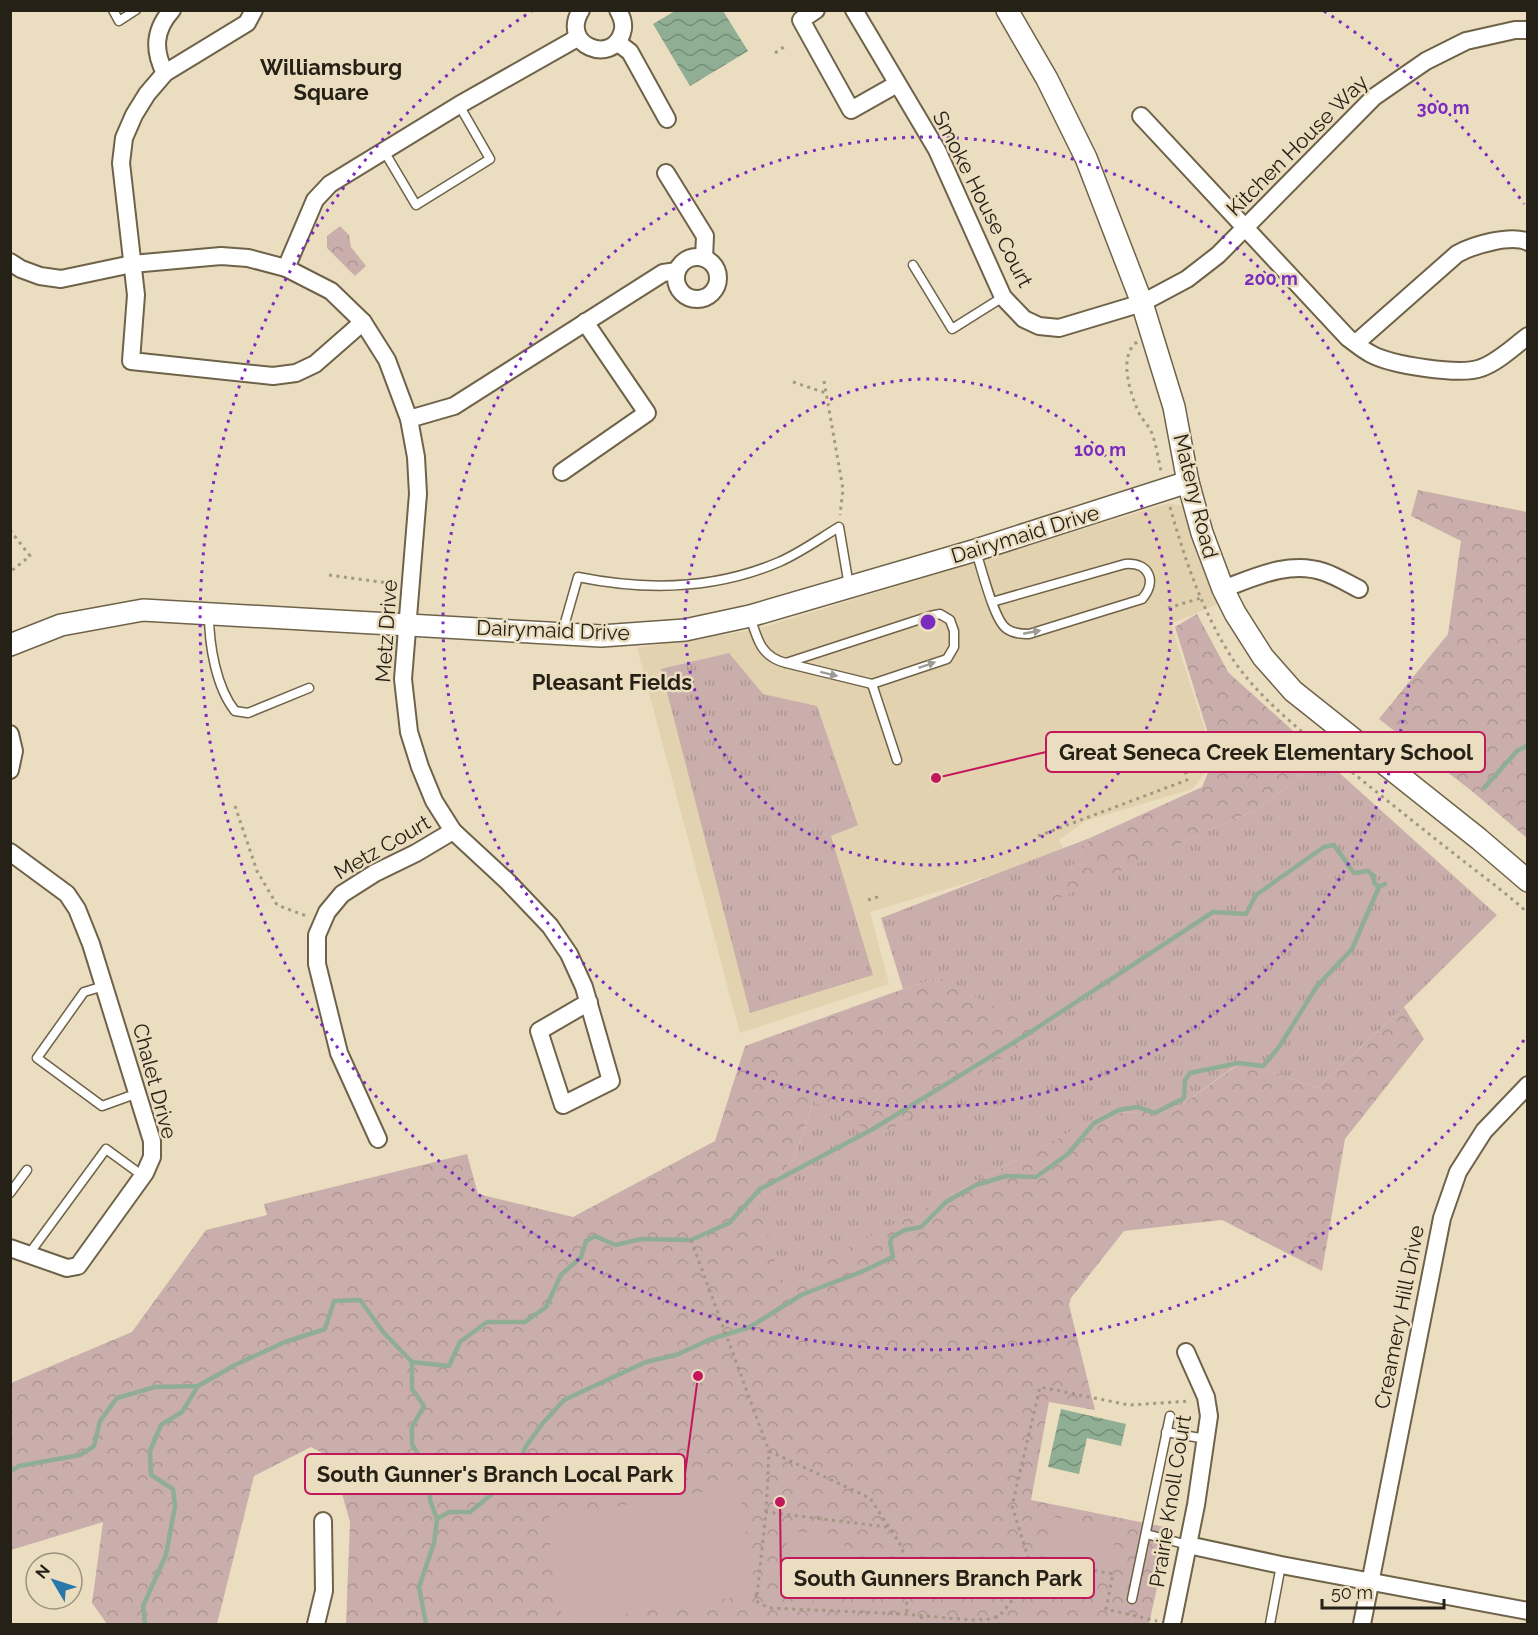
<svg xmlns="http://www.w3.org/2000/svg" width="1538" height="1635" font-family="Raleway,sans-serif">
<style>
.built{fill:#e3d2af}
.grass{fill:url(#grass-tufts)}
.forest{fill:url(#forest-crowns)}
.pitch{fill:#caaeab}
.water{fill:url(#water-waves)}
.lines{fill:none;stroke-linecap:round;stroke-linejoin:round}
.stream{stroke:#90ae93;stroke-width:4.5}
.service-casing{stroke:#6e6248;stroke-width:11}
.minor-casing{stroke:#6e6248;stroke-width:20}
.tertiary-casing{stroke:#6e6248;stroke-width:24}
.path{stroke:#a39882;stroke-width:3;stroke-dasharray:3 4.5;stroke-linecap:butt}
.service{stroke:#fff;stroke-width:8}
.minor{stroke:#fff;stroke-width:16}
.tertiary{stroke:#fff;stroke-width:21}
.oneway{fill:#9d9b96}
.ring{fill:none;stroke:#7b2cbf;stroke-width:3;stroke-dasharray:3 6}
.labels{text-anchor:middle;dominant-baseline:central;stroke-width:5;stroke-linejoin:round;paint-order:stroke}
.street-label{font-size:21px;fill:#262116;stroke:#ebddc0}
.neighbourhood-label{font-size:22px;font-weight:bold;fill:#262116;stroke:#ebddc0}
.centre{fill:#7b2cbf;stroke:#ebddc0;stroke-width:3}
.ring-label{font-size:18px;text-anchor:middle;font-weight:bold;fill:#7b2cbf;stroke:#ebddc0;stroke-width:5;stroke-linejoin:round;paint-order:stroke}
.leader{fill:none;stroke:#c2185b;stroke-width:2}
.callout-dot{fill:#c2185b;stroke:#ebddc0;stroke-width:2}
.callout{fill:#ebddc0;stroke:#c2185b;stroke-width:2}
.callout-label{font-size:22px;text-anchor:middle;font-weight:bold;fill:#262116}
</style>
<defs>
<pattern id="grass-tufts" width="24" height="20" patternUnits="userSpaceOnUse" patternTransform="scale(1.5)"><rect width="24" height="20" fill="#caaeab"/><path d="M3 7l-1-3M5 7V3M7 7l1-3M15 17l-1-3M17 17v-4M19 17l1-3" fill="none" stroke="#ad9592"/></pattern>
<pattern id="forest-crowns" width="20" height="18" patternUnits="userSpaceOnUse" patternTransform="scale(1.5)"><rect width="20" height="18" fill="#caaeab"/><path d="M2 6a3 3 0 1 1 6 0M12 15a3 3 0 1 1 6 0" fill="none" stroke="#ad9592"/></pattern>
<pattern id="water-waves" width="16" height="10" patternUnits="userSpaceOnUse" patternTransform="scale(1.5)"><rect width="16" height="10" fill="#90ae93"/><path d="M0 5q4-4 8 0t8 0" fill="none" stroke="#758d77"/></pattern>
</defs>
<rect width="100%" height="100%" fill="#ebddc0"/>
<polygon class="built" points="1169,503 1185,507 1222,602 1171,624 1212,752 1210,767 1192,789 1085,821 1059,840 1066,853 870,912 889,984 740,1033 637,648 754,630"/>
<g class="grass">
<polygon points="729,653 763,694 817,706 858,825 831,836 873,975 750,1013 661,669"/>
<polygon points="1324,759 1497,915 1404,1007 1317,1088 1242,1061 1173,1111 1107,1113 641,1357 650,1309 794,1159 813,1102 939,978 903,989 881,918 1090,838 1050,902 1257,809"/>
</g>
<g class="forest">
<polygon points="340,226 349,235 351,247 366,266 355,276 327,248 327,236"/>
<polygon points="1418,490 1527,512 1527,838 1473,792 1379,719 1448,634 1461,541 1411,516"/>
<polygon points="1197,614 1228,672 1324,759 1257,809 1049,903 1090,838 1202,787 1215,756 1175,627"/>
<polygon points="939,978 1043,1032 881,1136 813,1102 794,1159 757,1198 781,1283 1107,1113 1173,1111 1243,1061 1317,1088 1404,1007 1424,1039 1345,1139 1322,1271 1222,1220 1124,1231 1071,1298 1069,1305 1095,1410 1049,1402 1031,1500 1170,1528 1149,1624 346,1624 350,1522 332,1458 311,1447 254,1476 217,1624 107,1624 92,1603 103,1522 11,1550 11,1383 132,1332 206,1230 267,1215 264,1204 467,1154 478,1194 573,1217 715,1141 745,1046 903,989"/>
</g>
<g class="pitch">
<polygon points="739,1486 756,1594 563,1624 546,1518"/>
<polygon points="1053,1517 1117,1529 1111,1564 1046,1552"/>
<polygon points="788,1531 845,1535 843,1562 786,1557"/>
<polygon points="785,1571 842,1576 840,1603 782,1598"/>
</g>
<g class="water">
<polygon points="675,11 723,11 748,51 690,86 653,24"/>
<polygon points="1061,1409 1126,1424 1121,1446 1087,1438 1079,1474 1048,1467"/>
</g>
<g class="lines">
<g class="stream">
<polyline points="1484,788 1517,751 1528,745"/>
<polyline points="412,1362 412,1389 424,1406 412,1427 412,1444 422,1461 429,1481 430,1500 437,1519"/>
<polyline points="10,1472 19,1466 80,1455 94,1446 100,1421 117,1398 155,1387 198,1386 235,1365 285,1342 325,1329 334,1301 360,1300 384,1333 412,1362 449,1366 460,1342 487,1322 525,1322 546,1307 561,1275 581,1257 586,1241 595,1236 615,1245 641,1239 691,1240 729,1223 760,1189 873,1129 1026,1035 1213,912 1246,914 1256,895 1324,847 1334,845 1354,873 1368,871 1374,876 1374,883 1379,887"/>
<polyline points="145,1624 143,1606 166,1555 175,1506 173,1489 151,1475 150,1451 161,1425 182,1412 198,1386"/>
<polyline points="426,1624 419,1587 434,1543 437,1519 449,1512 470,1512 513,1477 526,1446 543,1423 564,1400 646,1362 676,1355 711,1339 750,1327 801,1295 861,1272 893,1257 890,1242 892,1237 905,1230 921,1227 946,1202 976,1185 1006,1176 1036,1177 1068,1154 1094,1123 1119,1110 1137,1107 1155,1113 1184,1098 1185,1080 1190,1073 1238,1063 1263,1066 1279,1047 1317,986 1352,949 1379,887 1385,884"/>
</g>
<g class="service-casing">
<g id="service">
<polyline points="113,10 119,21 136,10"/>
<polyline points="384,151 416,205 490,159 459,105"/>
<polyline points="913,265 952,329 1003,297"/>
<path d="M 976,552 C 982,569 994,621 1007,629 C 1014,634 1022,634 1029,634 L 1142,599 C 1157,582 1150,562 1125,564 L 992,602"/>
<path d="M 209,614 C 209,645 216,687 235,711 L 248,713 L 309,688"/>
<path d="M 750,616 C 757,639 761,657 786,663 L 872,684 L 947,659 L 954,647 L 954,631 L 950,620 L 940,614 L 930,616 L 786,663"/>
<path d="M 562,633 L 578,577 C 647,591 714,590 779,562 C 800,553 819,539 839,527 L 849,586"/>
<polyline points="872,684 897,760"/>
<polyline points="104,986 84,992 37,1058 102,1106 138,1093"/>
<polyline points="10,1193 27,1170"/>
<polyline points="29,1254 106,1149 143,1176"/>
<polyline points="1166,1432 1206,1439"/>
<polyline points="1146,1534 1188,1545"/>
<polyline points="1132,1599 1170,1416"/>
<polyline points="1270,1624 1281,1565"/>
</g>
</g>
<g class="minor-casing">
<g id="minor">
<polyline points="254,10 247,23 165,73 147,94 134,115 124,138 121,163 136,295 131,361 273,376 296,373 315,364 363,322"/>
<path d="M 581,10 C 559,46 613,65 622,33 C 625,25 622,17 618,10"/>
<polyline points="816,10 801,20 851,110 897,84"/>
<polyline points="854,10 937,150 1003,297 1024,319 1039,326 1059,328 1142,303 1187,279 1218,255 1374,97 1426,61 1466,41 1515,30 1528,30"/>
<polyline points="617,42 630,52 667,119"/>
<path d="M 165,73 C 153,50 154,30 172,10"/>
<path d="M 1141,116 L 1348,338 C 1355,343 1363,350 1371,354 C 1391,365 1460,376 1481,368 C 1498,362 1513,347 1528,336"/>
<polyline points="666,173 705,236 704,258"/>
<circle cx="697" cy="278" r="21"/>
<polyline points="10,262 21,269 40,276 61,279 132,264 221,256 248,258 286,268 331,291 363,322 387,360 409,419 416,457 418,494 403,679 409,732 420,767 434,801 453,831 508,882 550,926 569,954 584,987 611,1081 563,1105 539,1031 589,1002"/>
<polyline points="286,268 315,200 330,184 459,105 572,41 577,36"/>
<path d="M 1356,343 L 1457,254 C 1473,245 1511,234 1528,242"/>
<polyline points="409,419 454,406 663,273 677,271"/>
<polyline points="562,472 647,413 585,322"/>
<path d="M 1223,589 C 1255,577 1290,560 1324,572 C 1336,576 1347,583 1359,589"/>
<polyline points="10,734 14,751 10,770"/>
<polyline points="10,852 67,894 77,909 91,944 152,1141 152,1157 145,1173 78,1266 67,1268 10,1248"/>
<polyline points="378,1139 339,1053 317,964 317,935 327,912 342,894 375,873 416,853 453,831"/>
<polyline points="1188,1545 1281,1565 1528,1611"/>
<polyline points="316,1624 324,1591 323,1521"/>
<polyline points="1172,1624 1196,1505 1209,1416 1206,1397 1186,1352"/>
<polyline points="1362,1624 1442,1218 1458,1172 1484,1131 1528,1085"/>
</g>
</g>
<g class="tertiary-casing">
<g id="tertiary">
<polyline points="1007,10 1047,79 1086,158 1142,303 1174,407 1188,482 1202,533 1223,589 1235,613 1263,657 1293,691 1479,839 1528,881"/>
<polyline points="10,645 61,625 143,610 601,636 685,630 750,616 976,550 1188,482"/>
</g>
</g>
<g class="path">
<polyline points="775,53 787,45"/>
<path d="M 1137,342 C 1118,356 1130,392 1138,411 C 1141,418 1147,424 1151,431 C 1156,443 1158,458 1161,471"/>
<polyline points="824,381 843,489 840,515"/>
<polyline points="793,382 826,393"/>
<path d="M 1170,507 C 1185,560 1202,611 1232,658 C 1257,696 1297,728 1332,756 C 1374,790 1415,823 1457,856 C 1480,874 1505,892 1528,913"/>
<polyline points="10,530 30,556 10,572"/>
<polyline points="329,575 395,584"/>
<polyline points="1168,608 1201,598"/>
<polyline points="235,806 257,871 277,905 309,917"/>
<polyline points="1038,836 1187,780 1181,747"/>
<polyline points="868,900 881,896"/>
<polyline points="691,1240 769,1451 870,1498 902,1547 906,1572 907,1614"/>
<polyline points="766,1512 769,1451"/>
<polyline points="1033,1573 1012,1506 1040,1387 1129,1405 1190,1401"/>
<polyline points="756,1594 756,1601 769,1608 904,1614 970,1620 991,1619 1002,1613 1043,1561 1113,1574 1106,1609 1157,1621"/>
<polyline points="757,1595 766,1512 887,1527"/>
<polyline points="921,1616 923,1624"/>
<polyline points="996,1616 999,1624"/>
</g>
<use href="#service" class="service"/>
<use href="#minor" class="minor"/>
<use href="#tertiary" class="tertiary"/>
</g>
<defs><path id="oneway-solid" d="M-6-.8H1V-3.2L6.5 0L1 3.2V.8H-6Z" transform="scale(1.5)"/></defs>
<g class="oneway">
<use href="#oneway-solid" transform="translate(1032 632) rotate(-11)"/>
<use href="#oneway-solid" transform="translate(927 665) rotate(-19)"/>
<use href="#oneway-solid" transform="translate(829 674) rotate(14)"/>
</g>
<g class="ring">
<circle cx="928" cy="622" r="243"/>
<circle cx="928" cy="622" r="485"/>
<path d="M1524 1040A728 728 0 1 1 532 11M1324 11A728 728 0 0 1 1524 204"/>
</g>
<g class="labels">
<g class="street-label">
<text transform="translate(1297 145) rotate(-45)">Kitchen House Way</text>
<text transform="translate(983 199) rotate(63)">Smoke House Court</text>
<text transform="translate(1196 496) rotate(76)">Mateny Road</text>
<text transform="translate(1025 534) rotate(-17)">Dairymaid Drive</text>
<text transform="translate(553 630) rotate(2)">Dairymaid Drive</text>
<text transform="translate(386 631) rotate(-86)">Metz Drive</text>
<text transform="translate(382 847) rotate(-30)">Metz Court</text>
<text transform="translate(155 1081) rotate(75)">Chalet Drive</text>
<text transform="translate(1399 1317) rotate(-79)">Creamery Hill Drive</text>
<text transform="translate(1170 1501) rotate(-81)">Prairie Knoll Court</text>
</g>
<g class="neighbourhood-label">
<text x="331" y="67">Williamsburg<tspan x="331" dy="25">Square</tspan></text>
<text x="612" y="682">Pleasant Fields</text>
</g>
</g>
<circle cx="928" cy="622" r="9" class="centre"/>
<g class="ring-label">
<text x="1443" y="114">300 m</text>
<text x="1271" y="285">200 m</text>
<text x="1100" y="456">100 m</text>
</g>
<path class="leader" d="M936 778L1046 752M698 1376L685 1474M780 1502L781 1578"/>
<g class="callout-dot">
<circle cx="936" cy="778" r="6"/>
<circle cx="698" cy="1376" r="6"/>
<circle cx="780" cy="1502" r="6"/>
</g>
<g class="callout">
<rect x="1046" y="732" width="439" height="40" rx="6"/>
<rect x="305" y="1454" width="380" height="40" rx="6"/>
<rect x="781" y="1558" width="313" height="40" rx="6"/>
</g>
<g class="callout-label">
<text x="1266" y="760">Great Seneca Creek Elementary School</text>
<text x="495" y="1482">South Gunner's Branch Local Park</text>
<text x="938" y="1586">South Gunners Branch Park</text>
</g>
<rect width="1538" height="1635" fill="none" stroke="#262116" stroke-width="24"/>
<g transform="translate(54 1581) rotate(309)"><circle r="28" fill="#ebddc0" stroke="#9c927c" stroke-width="1.5"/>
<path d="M0-4.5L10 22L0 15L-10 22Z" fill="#2878a9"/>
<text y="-9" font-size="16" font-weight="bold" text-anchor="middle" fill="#262116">N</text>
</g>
<path d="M1322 1599v9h122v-9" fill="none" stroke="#262116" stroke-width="3"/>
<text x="1331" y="1599" font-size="18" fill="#262116" stroke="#ebddc0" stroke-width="4.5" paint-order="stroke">50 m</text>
</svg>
